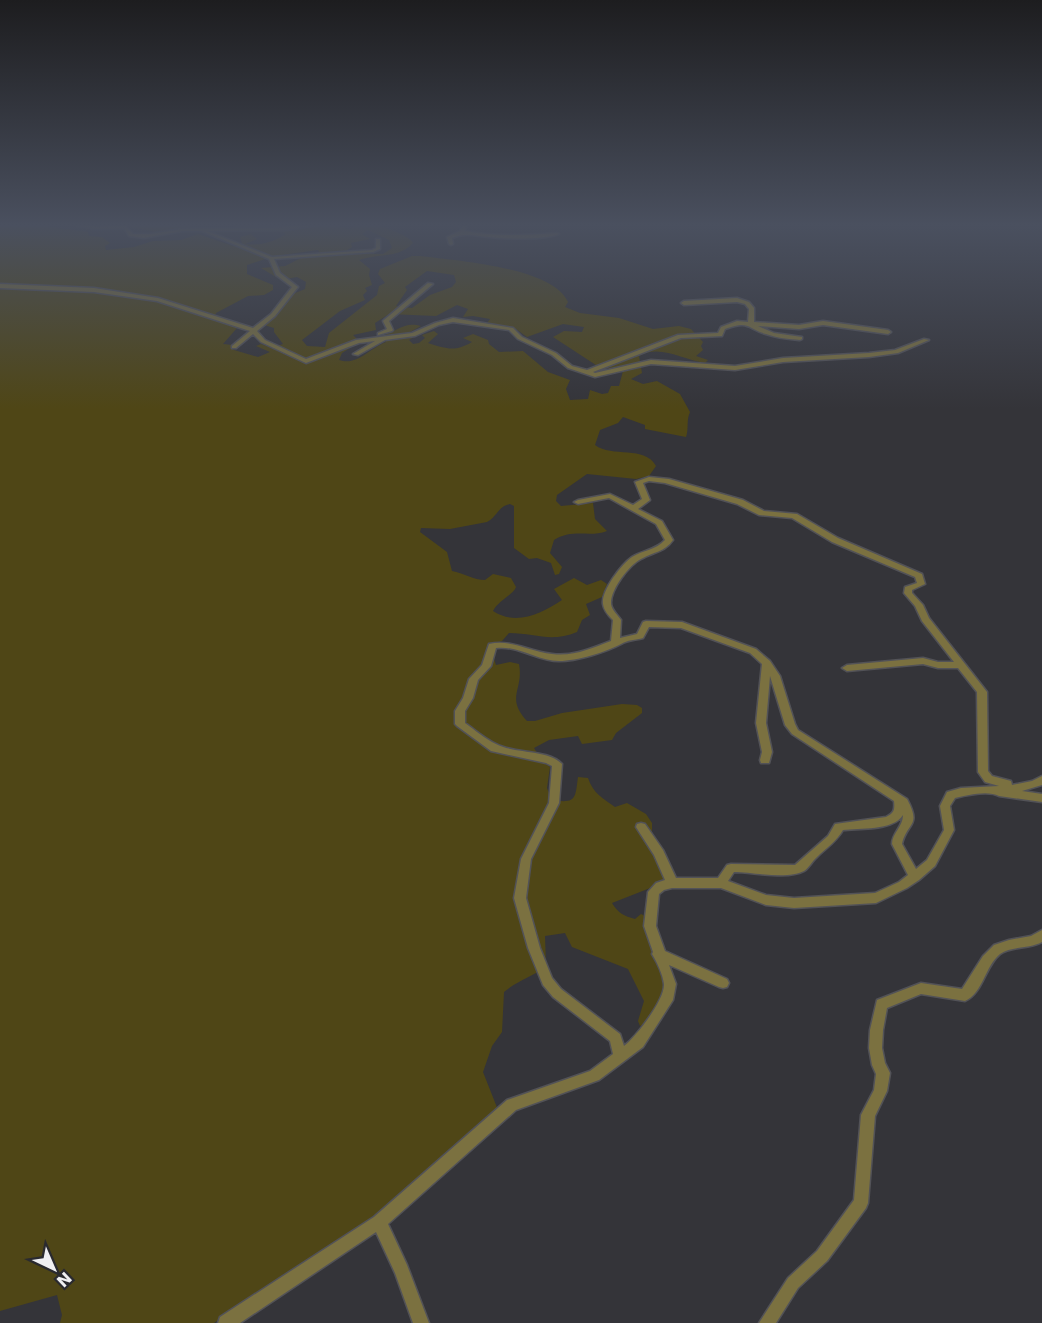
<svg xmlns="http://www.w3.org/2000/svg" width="1042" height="1323" font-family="'DejaVu Sans',sans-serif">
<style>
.green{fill:#4f4616;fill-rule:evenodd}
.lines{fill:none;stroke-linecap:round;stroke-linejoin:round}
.street-casing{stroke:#525257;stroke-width:3}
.street{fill:#7b7140;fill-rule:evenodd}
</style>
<rect width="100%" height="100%" fill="#343439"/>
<g class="green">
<path d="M 0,224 L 45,224 L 42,225 C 58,229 72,229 88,232 L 89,236 L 102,237 L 110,243 L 105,246 L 106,250 L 134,247 L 153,241 L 181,240 L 198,234 L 233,246 L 242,243 L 240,237 L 251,234 L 257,239 L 245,244 C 260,246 274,242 286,234 L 279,230 L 234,227 L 228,224 L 329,224 L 349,229 C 356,227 357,224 366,224 C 376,223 410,235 413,243 C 399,259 378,253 359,260 L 370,269 L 369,275 L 372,285 L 365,288 L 367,291 L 363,295 L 365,300 L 340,311 L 302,340 L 307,346 L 325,347 L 329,333 L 377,295 L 379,286 L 385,283 L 378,274 L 380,269 L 412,256 L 421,256 C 457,261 552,267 568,302 L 565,307 L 580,313 L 619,318 L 653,329 L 679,326 L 691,329 L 703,342 L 701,346 L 703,350 L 696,356 L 708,360 L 705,363 C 683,360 660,344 639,356 L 642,373 L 631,379 L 643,384 L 657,381 L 680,394 L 690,412 C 686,421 689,429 686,437 L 645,429 L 645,425 L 623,417 L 618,423 L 600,430 L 595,445 C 612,458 645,445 656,466 L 649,476 L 636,479 L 587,474 L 557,495 L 556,501 L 561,506 L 593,503 L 595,519 L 607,531 C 589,538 574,528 554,540 L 550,553 L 562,567 L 559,574 L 555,575 L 551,563 L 537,558 L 529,559 L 514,548 L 514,506 L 510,504 C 498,506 497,517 487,522 L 450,529 L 421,528 L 420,532 L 447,552 L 452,571 C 463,573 474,580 485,580 L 493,574 L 511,578 L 516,587 C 513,595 499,600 493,611 C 516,626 541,614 562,600 L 554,589 L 574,578 L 587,585 L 601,580 L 607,584 L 602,597 L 586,604 L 590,615 L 582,620 L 577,632 C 551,643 535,633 509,633 L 502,641 L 489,644 L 496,665 L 510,662 L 519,664 C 524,690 505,697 527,721 L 535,721 L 562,713 L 622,704 L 637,705 L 642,708 L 642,713 L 616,733 L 612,740 L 582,744 L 578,736 L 549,740 L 534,748 L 542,761 L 550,767 L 547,788 L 552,800 C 577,804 575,798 578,777 L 588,778 C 593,793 602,798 615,807 L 627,803 L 646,814 L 652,823 L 652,841 L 668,881 L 612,903 C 618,913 624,916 635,919 L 641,914 L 645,916 L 666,982 L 660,1001 L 646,1023 L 640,1026 L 638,1021 L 644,1001 L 628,969 L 572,947 L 565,933 L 545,936 L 546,966 C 533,977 518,980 504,992 L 502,1032 L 492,1046 L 483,1072 L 498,1110 L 404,1193 L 355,1230 L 214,1323 L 60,1323 L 62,1315 L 57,1295 L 0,1311 ZM 368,230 L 389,240 L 392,248 L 383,254 L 341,254 L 352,247 L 351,243 L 370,239 L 362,234 ZM 318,250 L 320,253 L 309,254 L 285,266 L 261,268 L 281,280 L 297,277 L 306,282 L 305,289 L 293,294 L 264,325 L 274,328 L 274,332 L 283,344 L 272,348 L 261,344 L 256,346 L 270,352 L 258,357 L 234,350 L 231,348 L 233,345 L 223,344 L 237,328 L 214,319 L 216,313 L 248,296 L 264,295 L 273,290 L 273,285 L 247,274 L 247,265 L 274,256 ZM 427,271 L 454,275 L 456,282 L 452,287 L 430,295 L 412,308 L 396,306 L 407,290 L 405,287 ZM 457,305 L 468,309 L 463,317 L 473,316 L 490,319 L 487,323 L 516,329 L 527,337 L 563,324 L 584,327 L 582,332 L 564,331 L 553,337 L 602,369 L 620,367 L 623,371 L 619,386 L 611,386 L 608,393 L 602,394 L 590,390 L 588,399 L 570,400 L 566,389 L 570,380 L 548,372 L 523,351 L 499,352 L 489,344 L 488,340 L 473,334 L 463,338 L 472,342 C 455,352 447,349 428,343 L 438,334 L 434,331 L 422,335 L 425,338 L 419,343 L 413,344 L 409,340 L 414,337 L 408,333 L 421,326 C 405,321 397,331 382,336 L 386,342 C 367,350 357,366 339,360 L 342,353 L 360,342 L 353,335 L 376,330 L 375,323 L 389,314 L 436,316 Z"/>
<polygon points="95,224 188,224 192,228 160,233 127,226 93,226"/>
</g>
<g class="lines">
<g class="street-casing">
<g id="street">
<path d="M 70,224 L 78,224 L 96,227 L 125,226 L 133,234 L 150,234 L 182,229 L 268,228 L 319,224 L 317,225 L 285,230 L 207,231 L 272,257 L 372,250 L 376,248 L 376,239 L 380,239 L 380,249 L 373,252 L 274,259 L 280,273 L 298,287 L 275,316 L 257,331 L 265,340 L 306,359 L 356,340 L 412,333 L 435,323 L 453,318 L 513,328 L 522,337 L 556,353 L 572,366 L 587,370 L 678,335 L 718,333 L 721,327 L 737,321 L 748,322 L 749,309 L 745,304 L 737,302 L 684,305 L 681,303 L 684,301 L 737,298 L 749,302 L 754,308 L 754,322 L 799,325 L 823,321 L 888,330 L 891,332 L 888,334 L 823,325 L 799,329 L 758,326 L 774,333 L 802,337 L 802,339 L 800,340 C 789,339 777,338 766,334 C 746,328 750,320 725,329 L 722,336 L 681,338 L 593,372 L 595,373 L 651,360 L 735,366 L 783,358 L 869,353 L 895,350 L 924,339 L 929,340 L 898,353 L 869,357 L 783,362 L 735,370 L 651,364 L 595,377 L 568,368 L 552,355 L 518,339 L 509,330 L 453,322 L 439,325 L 415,336 L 385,340 L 358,355 L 353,354 L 375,341 L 359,343 L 306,363 L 261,342 L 253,334 L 236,348 L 232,348 L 232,346 L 250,331 L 157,301 L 94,292 L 0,288 L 0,284 L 94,288 L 158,298 L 253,328 L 271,314 L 292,287 L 276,275 L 269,259 L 202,231 L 182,231 L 144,238 L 129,236 L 124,228 L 96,229 Z"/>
<path d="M 450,224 L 467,224 L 465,231 C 495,237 526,235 557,233 L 559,234 C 543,240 507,239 489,237 C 474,236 466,232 452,238 L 453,244 L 451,245 L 449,244 L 447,237 L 460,231 L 462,226 Z"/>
<polygon points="428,283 433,284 389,321 393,330 392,331 378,335 378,333 387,329 383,321 384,320"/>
<path d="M 649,477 L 669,479 L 743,500 L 764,511 L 797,514 L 838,538 L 922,574 L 925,584 L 912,590 L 912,593 L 923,605 L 929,618 L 987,692 L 988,771 L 992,776 L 1011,781 L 1012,785 L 1032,781 L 1042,776 L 1042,785 L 1022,791 L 1042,794 L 1042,802 L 999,796 C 988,790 967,795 955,798 L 950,806 L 954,830 L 935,866 L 919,880 L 907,888 L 876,903 L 794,908 L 766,905 L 721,888 L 672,888 L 664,890 L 659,894 L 656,926 L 665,951 L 727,979 L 729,983 L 727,987 L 723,988 L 719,987 L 669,965 L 676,984 L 673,1000 L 643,1047 L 599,1080 L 516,1110 L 388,1224 L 407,1265 L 429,1323 L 413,1323 L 395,1273 L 376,1232 L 240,1323 L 218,1323 L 220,1317 L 374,1217 L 507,1100 L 590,1071 L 613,1054 L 610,1041 L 553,997 L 543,985 L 528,948 L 514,898 L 521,859 L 549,803 L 552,766 L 546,763 L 491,751 L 457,726 L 455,724 L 455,711 L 463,698 L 469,679 L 482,665 L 489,644 C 512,639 530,652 552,654 C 573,657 592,648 611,641 L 613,620 C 609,616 604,611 603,604 C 601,591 621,565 632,557 C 643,550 656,550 665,540 L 656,524 L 609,498 L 578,504 L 574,502 L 578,500 L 610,494 L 633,505 L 642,499 L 635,482 ZM 649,481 L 665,483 L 737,504 L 759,515 L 792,518 L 832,542 L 915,577 L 917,583 L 905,587 L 904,593 L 915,606 L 922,621 L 954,662 L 938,662 L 923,658 L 847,665 L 842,668 L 847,671 L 923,664 L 938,668 L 958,668 L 977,692 L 978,772 L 985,782 L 999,786 L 961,788 L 947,792 L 940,806 L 944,830 L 927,860 L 916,869 L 902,844 C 907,822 922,827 907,799 L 798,730 L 795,724 L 780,676 L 770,661 L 756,649 L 682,622 L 646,621 L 643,622 L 637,634 L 620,638 L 621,620 C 618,615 612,611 611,604 C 610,590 629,565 641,559 C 653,552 665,552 673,540 L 662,521 L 638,509 L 650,500 L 643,483 ZM 649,627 L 681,628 L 750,653 L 762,664 L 756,723 L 762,752 L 760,760 L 761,763 L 769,763 L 772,752 L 766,723 L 770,676 L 785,725 L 792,734 L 894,801 C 895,810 894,813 886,817 L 835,824 L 828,836 L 795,865 L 731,864 L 727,865 L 718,878 L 676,878 L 663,850 L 645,824 L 641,823 L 637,824 L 636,827 L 654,855 L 665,880 L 656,883 L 648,892 L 644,926 L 653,952 L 652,954 C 657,962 663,975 664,984 C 665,1000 636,1037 624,1046 L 620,1034 L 561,989 L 552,978 L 540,948 L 526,898 L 531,859 L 559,803 L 562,764 C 548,749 514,754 496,744 C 485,739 475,730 465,723 L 465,711 L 473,698 L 478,680 L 491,666 L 496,648 C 518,645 537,661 559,661 C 577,661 606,652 621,644 C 627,640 636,640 643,638 ZM 903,815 C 903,827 892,833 892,844 L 908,875 L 899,882 L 875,893 L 794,898 L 766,895 L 728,881 L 734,872 C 753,872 787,880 804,871 C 809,868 812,861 817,857 C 826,848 836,842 843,830 C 859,828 893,831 903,815 Z"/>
<path d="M 1042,930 L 1042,942 C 1029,949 1011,946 1000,954 C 985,966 983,993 965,1001 L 921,994 L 887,1008 L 883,1030 L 882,1048 L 885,1063 L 890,1073 L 887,1091 L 875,1116 L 868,1203 L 866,1208 L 827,1261 L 798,1288 L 776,1323 L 759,1323 L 788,1278 L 817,1251 L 854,1200 L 861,1115 L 874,1090 L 876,1074 L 872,1065 L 869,1048 L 870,1030 L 877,1000 L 921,983 L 962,989 L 983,956 L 994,945 L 1009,940 L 1031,936 Z"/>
</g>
</g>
<use href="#street" class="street"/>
</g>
<linearGradient id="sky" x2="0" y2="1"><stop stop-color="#1d1d1f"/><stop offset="0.55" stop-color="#4a505f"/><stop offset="1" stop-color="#4a505f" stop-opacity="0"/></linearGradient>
<rect width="1042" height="409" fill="url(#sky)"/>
<g transform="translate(54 1269) rotate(136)" stroke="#2a2a2f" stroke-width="4.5" paint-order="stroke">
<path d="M0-4.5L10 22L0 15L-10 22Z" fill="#f0f0f3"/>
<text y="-9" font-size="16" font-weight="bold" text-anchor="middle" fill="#f0f0f3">N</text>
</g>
</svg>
